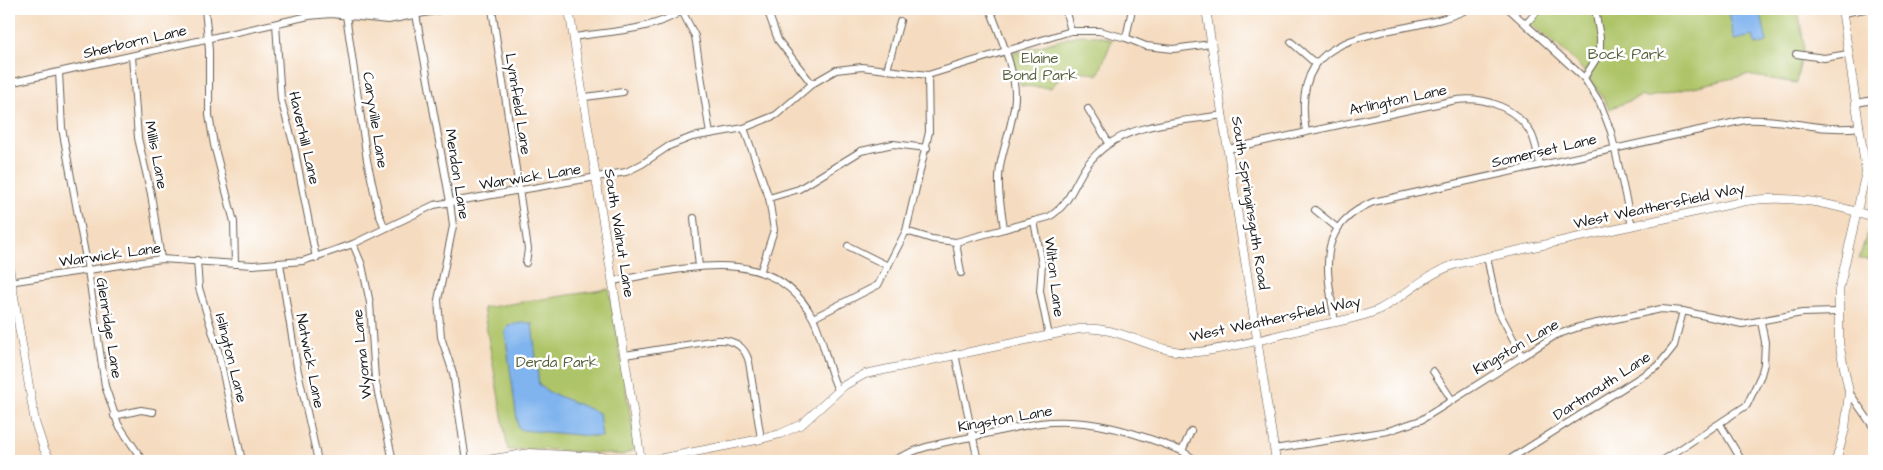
<svg xmlns="http://www.w3.org/2000/svg" width="1883" height="470" font-family="'Architects Daughter',sans-serif">
<style>
.green{fill:#aec468;stroke:#657042}
.water{fill:#80b4ee;stroke:#4e6885}
.lines{fill:none;stroke-linecap:round;stroke-linejoin:round}
.minor-casing{stroke:#685f55;stroke-width:8}
.tertiary-casing{stroke:#685f55;stroke-width:9}
.minor{stroke:#fff;stroke-width:6}
.tertiary{stroke:#fff;stroke-width:8}
.labels{text-anchor:middle;dominant-baseline:central;stroke-width:5;stroke-linejoin:round;paint-order:stroke}
.street-label{font-size:15px;fill:#1c1c1c;stroke:#fff}
.park-label{font-size:15px;fill:#565f3a;stroke:#fff}
</style>
<rect width="100%" height="100%" fill="#fff"/>
<filter id="ink" filterUnits="userSpaceOnUse"><feTurbulence type="fractalNoise" baseFrequency=".02" numOctaves="2"/><feDisplacementMap in="SourceGraphic" scale="10" xChannelSelector="R" yChannelSelector="G"/><feConvolveMatrix kernelMatrix="1 2 1 2 8 2 1 2 1" color-interpolation-filters="sRGB"/></filter>
<filter id="wash" filterUnits="userSpaceOnUse"><feTurbulence type="fractalNoise" baseFrequency=".0096" numOctaves="4" result="noise"/><feDisplacementMap in="SourceGraphic" scale="20" xChannelSelector="R" yChannelSelector="G"/><feGaussianBlur stdDeviation="1.12" result="paint"/><feColorMatrix in="noise" values="0 0 0 0 0 0 0 0 0 0 0 0 0 0 0 0 0 1.4 0 .05"/><feComposite in="paint" operator="in"/></filter>
<g filter="url(#wash)">
<rect width="100%" height="100%" fill="#f5dbbf"/>
<g class="green">
<path d="M 1544,9 L 1798,9 L 1804,45 L 1796,83 L 1747,75 L 1645,98 L 1642,96 L 1609,109 C 1591,72 1562,48 1530,24 Z"/>
<path d="M 1078,35 L 1098,36 L 1112,40 L 1098,75 C 1079,68 1063,72 1051,88 L 1021,86 L 1013,54 Z"/>
<polygon points="1868,230 1874,232 1874,260 1859,259"/>
<polygon points="609,289 635,443 633,450 623,455 537,449 508,450 483,308"/>
</g>
<g class="water">
<polygon points="1753,9 1760,9 1767,42 1756,45 1753,36 1734,40 1728,14"/>
<polygon points="522,323 532,323 539,385 549,392 599,413 602,437 522,430 518,427 505,332 508,325"/>
</g>
</g>
<g filter="url(#ink)">
<g class="lines">
<g class="minor-casing">
<g id="minor">
<polyline points="205,9 209,50 209,115 214,145 234,222 235,264"/>
<polyline points="415,9 450,202 453,226 438,300 441,337 453,373 466,461"/>
<polyline points="492,9 528,249 526,263"/>
<polyline points="767,9 778,40 812,84"/>
<path d="M 990,9 C 999,33 1016,72 1015,97 C 1014,120 1006,139 1001,161 C 996,184 1001,206 1004,229"/>
<polyline points="1065,9 1071,31"/>
<polyline points="1509,9 1584,78 1600,103 1611,132 1632,226"/>
<polyline points="682,11 695,36 710,134"/>
<polyline points="1843,13 1865,9"/>
<polyline points="768,14 784,9"/>
<polyline points="346,15 367,160 379,214 385,228"/>
<polyline points="276,24 281,100 294,146 316,258"/>
<polyline points="1526,24 1539,9"/>
<path d="M 574,37 C 609,31 653,31 683,10"/>
<polyline points="1126,38 1132,9"/>
<polyline points="1291,42 1316,64"/>
<polyline points="1796,54 1824,58 1848,54"/>
<polyline points="132,56 138,138 151,194 161,259"/>
<polyline points="887,70 900,21"/>
<polyline points="59,72 62,128 88,270 105,386 118,424 143,461"/>
<polyline points="1584,78 1600,53 1600,37 1595,9"/>
<polyline points="9,83 309,16 331,14 388,20 445,9"/>
<polyline points="585,97 623,92"/>
<polyline points="1856,103 1874,100"/>
<polyline points="1088,109 1109,143"/>
<polyline points="744,128 769,198 774,230 761,270"/>
<path d="M 1306,132 C 1286,15 1400,43 1468,9"/>
<path d="M 1228,149 L 1451,101 C 1482,95 1516,106 1532,135 C 1536,144 1538,156 1540,165"/>
<polyline points="769,198 799,189 861,151 893,144 927,148"/>
<polyline points="1315,210 1336,227"/>
<polyline points="694,218 699,267"/>
<polyline points="1034,221 1042,264 1040,291 1049,336"/>
<path d="M 906,231 L 932,239 L 956,242 L 1049,217 C 1072,202 1072,186 1087,165 C 1119,122 1174,123 1223,115"/>
<polyline points="956,242 961,273"/>
<polyline points="353,244 362,265 370,303 375,379 393,461"/>
<polyline points="848,246 888,266"/>
<polyline points="1487,257 1498,310 1522,356"/>
<polyline points="197,260 199,288 218,350 242,461"/>
<polyline points="280,264 297,367 318,461"/>
<path d="M 613,281 C 681,270 772,240 813,318 C 824,339 826,366 838,390"/>
<polyline points="9,282 161,259 253,265 303,261 353,244 434,205 626,172 642,164 669,146 692,137 744,128 776,115 812,84 836,70 862,67 928,75 1071,31 1099,31 1126,38 1146,46 1173,49 1211,44"/>
<polyline points="813,318 878,285 906,231 929,132 928,75"/>
<path d="M 1335,322 C 1327,270 1314,227 1373,202 L 1745,120 C 1784,117 1820,133 1860,127"/>
<polyline points="955,354 978,461"/>
<path d="M 625,355 L 717,340 C 733,339 745,346 749,362 L 761,439"/>
<polyline points="1433,371 1452,400"/>
<polyline points="1849,392 1874,428"/>
<polyline points="114,416 141,410 153,412"/>
<polyline points="1720,424 1742,461"/>
<polyline points="1274,449 1388,431 1421,420 1556,335 1579,327 1661,309 1683,311 1742,324 1802,313 1838,312"/>
<polyline points="1182,451 1197,461"/>
<path d="M 893,461 C 919,446 947,442 976,436 C 998,432 1019,426 1040,423 C 1090,417 1137,433 1182,451 L 1191,431"/>
<polyline points="1507,461 1658,366 1674,346 1683,311"/>
<polyline points="1662,461 1747,405 1761,375 1764,364 1765,342 1761,322"/>
</g>
</g>
<g class="tertiary-casing">
<g id="tertiary">
<polyline points="569,9 641,460"/>
<polyline points="1206,9 1276,461"/>
<polyline points="9,267 35,422 44,449 51,461"/>
<path d="M 481,461 L 530,453 L 653,460 L 761,439 L 780,434 L 802,424 L 845,385 L 865,374 L 1079,329 C 1123,324 1153,356 1197,352 C 1235,348 1274,336 1312,327 C 1334,322 1357,319 1378,310 C 1408,295 1425,273 1460,263 L 1746,201 C 1791,194 1832,204 1874,217"/>
<polyline points="1836,461 1845,429 1849,392 1839,343 1839,290 1866,172 1842,9"/>
</g>
</g>
<use href="#minor" class="minor"/>
<use href="#tertiary" class="tertiary"/>
</g>
</g>
<g class="labels">
<g class="street-label">
<text transform="translate(135 42) rotate(-13)">Sherborn Lane</text>
<text transform="translate(1398 100) rotate(-12)">Arlington Lane</text>
<text transform="translate(518 104) rotate(81)">Lynnfield Lane</text>
<text transform="translate(375 120) rotate(81)">Caryville Lane</text>
<text transform="translate(304 138) rotate(77)">Haverhill Lane</text>
<text transform="translate(1544 151) rotate(-13)">Somerset Lane</text>
<text transform="translate(156 155) rotate(79)">Millis Lane</text>
<text transform="translate(457 174) rotate(81)">Mendon Lane</text>
<text transform="translate(530 177) rotate(-9)">Warwick Lane</text>
<text transform="translate(1250 203) rotate(81)">South Springinsguth Road</text>
<text transform="translate(1659 206) rotate(-12)">West Weathersfield Way</text>
<text transform="translate(619 233) rotate(81)">South Walnut Lane</text>
<text transform="translate(110 255) rotate(-8)">Warwick Lane</text>
<text transform="translate(1054 277) rotate(83)">Wilton Lane</text>
<text transform="translate(1275 319) rotate(-12)">West Weathersfield Way</text>
<text transform="translate(109 328) rotate(81)">Glenridge Lane</text>
<text transform="translate(1516 347) rotate(-30)">Kingston Lane</text>
<text transform="translate(362 354) rotate(-96)">Wyoma Lane</text>
<text transform="translate(231 358) rotate(76)">Islington Lane</text>
<text transform="translate(310 361) rotate(79)">Natwick Lane</text>
<text transform="translate(1602 386) rotate(-33)">Dartmouth Lane</text>
<text transform="translate(1005 419) rotate(-10)">Kingston Lane</text>
</g>
<g class="park-label">
<text x="1627" y="54">Bock Park</text>
<text x="1040" y="58">Elaine<tspan x="1040" dy="17">Bond Park</tspan></text>
<text x="557" y="362">Derda Park</text>
</g>
</g>
<rect width="1883" height="470" fill="none" stroke="#fff" stroke-width="30"/>
</svg>
